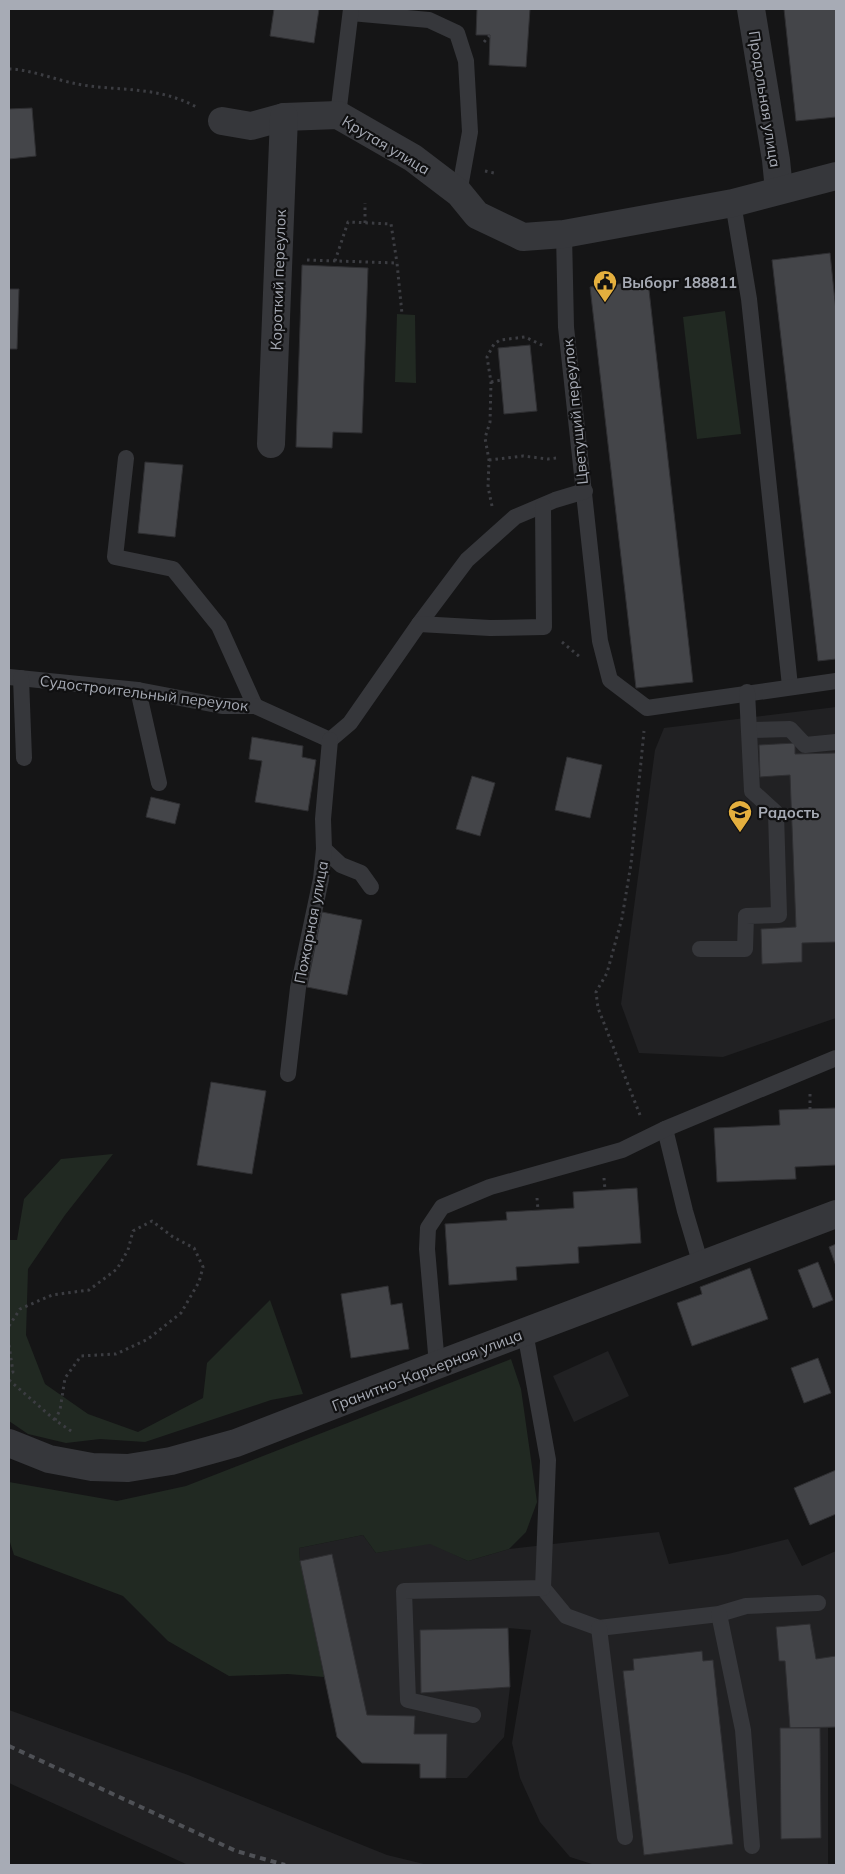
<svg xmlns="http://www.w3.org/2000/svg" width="845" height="1874" font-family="Mulish,sans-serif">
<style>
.built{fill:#212123}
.green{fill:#212922}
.building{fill:#444549;stroke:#2f2f32}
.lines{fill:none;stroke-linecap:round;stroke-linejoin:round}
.path{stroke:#3c3d42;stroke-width:3;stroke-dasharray:2.5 4;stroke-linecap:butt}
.service{stroke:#36373b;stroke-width:16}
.minor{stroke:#36373b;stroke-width:28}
.rail{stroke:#4f5156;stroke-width:4;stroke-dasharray:6 5;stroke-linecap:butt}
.labels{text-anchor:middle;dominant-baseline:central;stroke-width:4.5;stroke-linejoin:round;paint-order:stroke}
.street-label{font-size:15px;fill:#a7abb5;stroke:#101011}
.poi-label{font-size:15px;font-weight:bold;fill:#a7abb5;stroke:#101011;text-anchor:start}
</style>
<rect width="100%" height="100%" fill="#151516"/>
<g class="built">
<polygon points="836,707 836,1018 723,1057 639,1053 621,1004 655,750 664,728"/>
<polygon points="608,1351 629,1396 574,1422 553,1376"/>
<polygon points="659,1532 669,1564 728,1554 788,1539 802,1566 836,1551 836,1727 828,1728 828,1865 595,1865 570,1857 540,1822 520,1778 512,1743 531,1630 508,1628 510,1687 504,1737 467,1778 420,1778 419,1764 362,1763 337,1737 300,1561 299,1548 363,1535 376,1553 430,1543 468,1561 509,1549"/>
<polygon points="9,1710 188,1775 387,1855 428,1865 188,1865 9,1783"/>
</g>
<g class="green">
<polygon points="725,311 741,434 697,439 683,317"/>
<polygon points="397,314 415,315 416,383 395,382"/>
<polygon points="113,1154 65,1215 28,1269 26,1335 45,1384 88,1414 138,1432 203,1398 207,1363 270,1300 303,1394 271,1400 145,1442 100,1439 66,1443 28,1434 9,1421 9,1240 17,1240 24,1199 61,1159"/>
<polygon points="511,1359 521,1389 537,1502 526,1532 509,1549 468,1561 430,1544 376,1553 363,1535 299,1548 300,1561 324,1677 288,1674 229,1676 168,1641 123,1596 14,1555 9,1539 9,1482 117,1501 186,1486"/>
</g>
<g class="building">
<polygon points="274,9 319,9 314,43 270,36"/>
<polygon points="477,9 530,9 526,67 489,65 490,35 476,35"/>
<polygon points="784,9 836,9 836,117 796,121"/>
<polygon points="32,108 36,156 9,159 9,109"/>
<polygon points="830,253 836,311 836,659 818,661 772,260"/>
<polygon points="302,265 368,268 362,433 333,432 332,448 296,447"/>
<polygon points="648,281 693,682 636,688 590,287"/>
<polygon points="9,289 19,289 17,349 9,349"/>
<polygon points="530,345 537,411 504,414 498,348"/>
<polygon points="145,462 183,465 175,537 138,533"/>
<polygon points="252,737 303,746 302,757 316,760 308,811 255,802 262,761 249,759"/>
<polygon points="795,743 795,754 836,753 836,942 802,943 802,962 762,964 761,929 796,927 790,775 760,777 759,745"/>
<polygon points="567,757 602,765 590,818 555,810"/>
<polygon points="472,776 495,783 480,836 456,829"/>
<polygon points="151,797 180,804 175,824 146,817"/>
<polygon points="322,912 362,920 347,995 307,987"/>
<polygon points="211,1082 266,1091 252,1174 197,1165"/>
<polygon points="836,1108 836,1165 795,1167 796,1179 717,1182 714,1128 780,1125 779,1110"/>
<polygon points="637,1188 641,1243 578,1247 579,1263 516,1267 517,1280 449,1285 445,1224 507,1220 506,1212 574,1208 573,1192"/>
<polygon points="836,1244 836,1266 829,1247"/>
<polygon points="818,1262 833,1300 813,1308 798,1270"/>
<polygon points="750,1268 768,1319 692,1346 677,1303 702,1294 700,1287"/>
<polygon points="388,1286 391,1305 402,1303 409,1349 351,1358 341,1294"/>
<polygon points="818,1358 831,1393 804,1403 791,1368"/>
<polygon points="836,1470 836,1514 810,1525 794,1488"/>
<polygon points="332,1554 367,1715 415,1716 414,1734 447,1734 446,1778 420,1778 420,1764 362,1763 337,1737 300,1561"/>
<polygon points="810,1624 816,1659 836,1656 836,1727 790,1728 785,1661 779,1661 776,1627"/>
<polygon points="508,1628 510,1687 421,1693 420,1630"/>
<polygon points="702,1651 703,1661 713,1660 733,1844 644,1855 623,1671 634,1670 633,1659"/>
<polygon points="780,1728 820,1728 821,1838 781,1839"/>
</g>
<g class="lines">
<g class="path">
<polyline points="484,42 490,35"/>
<path d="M 9,69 C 29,69 56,80 77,84 C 119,92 158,85 198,108"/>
<polyline points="485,171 494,173"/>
<polyline points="365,223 365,203"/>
<polyline points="307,260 397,263 402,314"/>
<polyline points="335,261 348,222 391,224 397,263"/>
<polyline points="491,382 501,380"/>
<polyline points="489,460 523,456 548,459 557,458"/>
<polyline points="492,506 488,487 489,460 485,438 490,422 491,382 487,357 494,344 500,340 525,337 544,346"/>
<polyline points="562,642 580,657"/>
<polyline points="810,1094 810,1109"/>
<polyline points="640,1115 598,1008 596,992 607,973 622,918 631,864 644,731"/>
<polyline points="604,1178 605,1190"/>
<polyline points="537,1198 538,1210"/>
<polyline points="9,1326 20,1309 52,1295 89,1290 117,1269 128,1250 133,1231 152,1221 173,1237 194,1248 203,1267 199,1282 181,1313 148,1339 116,1354 81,1356 65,1378 60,1410 55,1420"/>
<polyline points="9,1345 13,1372 9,1373"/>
<polyline points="9,1380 55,1420 74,1433"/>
</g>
<g class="service">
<polyline points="351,13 429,20 457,33 466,61 470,132 459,193"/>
<polyline points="338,115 351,9"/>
<polyline points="733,203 749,299 790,686"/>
<polyline points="564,234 566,327 600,641 610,680 647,708 836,681"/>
<polyline points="126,458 115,557 173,569 219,626 255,706"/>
<polyline points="419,624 467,560 515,517 555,500 585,491"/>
<polyline points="9,677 138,690 222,706 255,706 330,740"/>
<polyline points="21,678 24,758"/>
<polyline points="138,690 159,783"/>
<polyline points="749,730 790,729 805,745 836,742"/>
<polyline points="330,740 350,723 419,624 490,628 544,627 543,506"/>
<polyline points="324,849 341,865 361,873 371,887"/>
<polyline points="700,949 745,949 746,916 779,915 776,813 752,791 747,692"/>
<polyline points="288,1074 298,988 321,879 324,849 323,819 330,740"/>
<polyline points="665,1129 685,1211 701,1265"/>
<polyline points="437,1365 427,1249 428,1228 442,1207 490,1187 622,1150 665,1129 836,1058"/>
<polyline points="543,1588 566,1616 599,1628 719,1614 746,1606 818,1603"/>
<polyline points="719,1614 743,1730 752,1846"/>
<polyline points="599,1628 625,1837"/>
<polyline points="473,1715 408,1700 404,1591 543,1588 548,1460 525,1332"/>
</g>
<g class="minor">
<polyline points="751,9 776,160 779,190"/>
<polyline points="222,121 251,126 284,117 338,115 413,158 459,193 477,215 523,237 564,234 733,203 836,176"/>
<polyline points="271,444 284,117"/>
<polyline points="9,1443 49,1459 92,1467 128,1468 171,1461 236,1443 437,1365 836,1214"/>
</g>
<polyline class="rail" points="9,1746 236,1851 285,1865"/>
</g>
<defs>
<g id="civic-pin" transform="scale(1.25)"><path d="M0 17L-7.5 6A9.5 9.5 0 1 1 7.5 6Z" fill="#e4af3e" stroke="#101011"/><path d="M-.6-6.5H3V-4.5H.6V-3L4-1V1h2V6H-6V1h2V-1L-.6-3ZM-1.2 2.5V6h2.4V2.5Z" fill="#111"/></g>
<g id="school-pin" transform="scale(1.25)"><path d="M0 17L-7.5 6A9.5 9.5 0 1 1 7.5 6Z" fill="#e4af3e" stroke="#101011"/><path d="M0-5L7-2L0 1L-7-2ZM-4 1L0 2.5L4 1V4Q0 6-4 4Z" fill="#111"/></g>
</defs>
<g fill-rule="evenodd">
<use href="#civic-pin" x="605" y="282"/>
<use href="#school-pin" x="740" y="812"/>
</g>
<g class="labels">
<g class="street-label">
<text transform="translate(765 99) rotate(81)">Продольная улица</text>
<text transform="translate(386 145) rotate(31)">Крутая улица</text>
<text transform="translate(278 280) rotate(-88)">Короткий переулок</text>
<text transform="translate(575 412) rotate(-96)">Цветущий переулок</text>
<text transform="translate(144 693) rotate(7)">Судостроительный переулок</text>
<text transform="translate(311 922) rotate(-79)">Пожарная улица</text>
<text transform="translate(427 1370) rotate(-21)">Гранитно-Карьерная улица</text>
</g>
<g class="poi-label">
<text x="622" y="282">Выборг 188811</text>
<text x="758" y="812">Радость</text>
</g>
</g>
<rect width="845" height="1874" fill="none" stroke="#a7abb5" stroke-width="20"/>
</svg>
